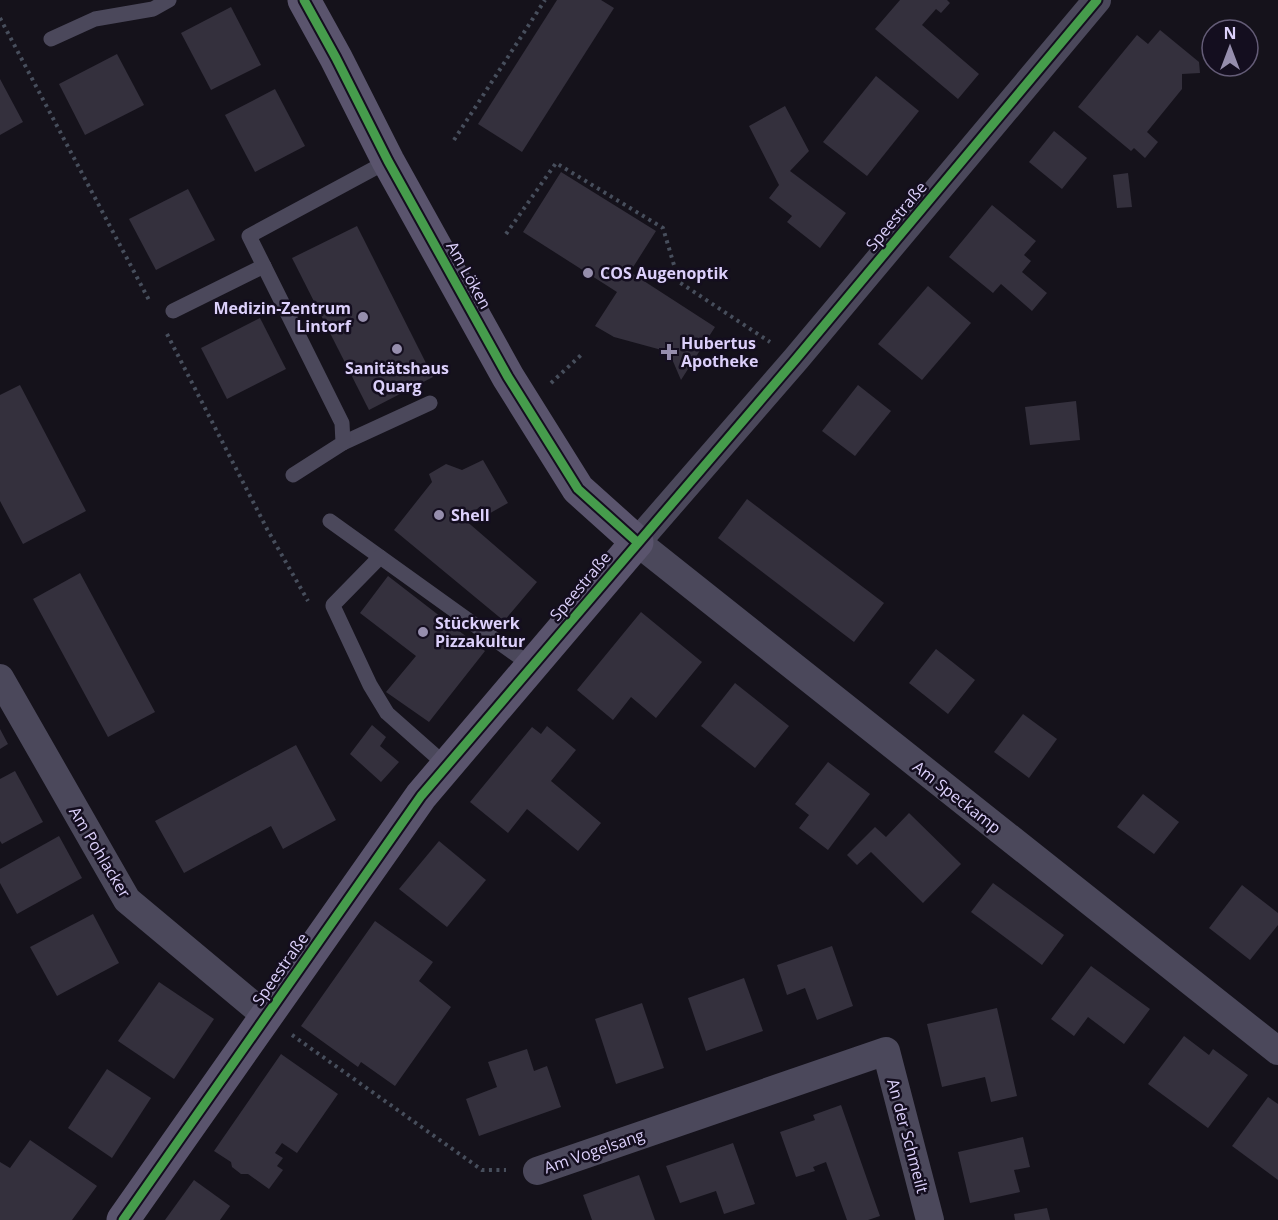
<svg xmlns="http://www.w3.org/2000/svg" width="1278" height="1220" font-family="'Open Sans',sans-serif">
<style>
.building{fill:#34303d}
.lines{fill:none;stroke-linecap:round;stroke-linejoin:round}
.path{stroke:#474e5c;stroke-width:4;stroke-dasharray:3 4.5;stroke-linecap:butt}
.lane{stroke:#4b485b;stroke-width:15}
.street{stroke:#4b485b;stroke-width:28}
.secondary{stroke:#5a546d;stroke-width:33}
.cycleway-casing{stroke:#140e1f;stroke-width:13}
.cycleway{stroke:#469c4c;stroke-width:9}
.poi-dot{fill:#968ead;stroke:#140e1f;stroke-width:2}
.labels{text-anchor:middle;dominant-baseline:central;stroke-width:5;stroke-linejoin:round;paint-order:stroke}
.street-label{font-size:16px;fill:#dcd0fb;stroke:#140e1f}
.poi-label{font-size:16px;font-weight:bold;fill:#dcd0fb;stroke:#140e1f;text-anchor:start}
</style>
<rect width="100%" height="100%" fill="#15121b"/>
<g class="building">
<polygon points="557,0 601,0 614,8 522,152 478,124"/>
<polygon points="900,0 947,0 950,3 941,13 936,9 922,25 979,74 958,99 875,29"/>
<polygon points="231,7 261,65 211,90 181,33"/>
<polygon points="1160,30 1199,62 1200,73 1182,74 1182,89 1147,132 1158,142 1145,158 1134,148 1131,151 1078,107 1137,35 1148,44"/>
<polygon points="117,54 144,105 85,135 59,84"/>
<polygon points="876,76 919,111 867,176 823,142"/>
<polygon points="0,79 23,122 0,135"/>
<polygon points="275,89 305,146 255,172 225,115"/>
<polygon points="785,106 809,151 790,171 846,213 820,248 787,222 792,216 769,198 779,185 749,126"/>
<polygon points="1054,131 1087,158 1062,189 1029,162"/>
<polygon points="561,172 656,231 630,272 715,327 681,380 669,352 614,337 595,326 617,292 523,232"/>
<polygon points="1128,173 1132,207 1117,208 1113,175"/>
<polygon points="188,189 215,240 156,270 129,219"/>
<polygon points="992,205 1036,241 1024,255 1031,261 1022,272 1047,293 1032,311 1001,284 993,293 949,257"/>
<polygon points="357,226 433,377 369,410 292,258"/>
<polygon points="928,286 971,323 922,380 878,344"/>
<polygon points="260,318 286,369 227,399 201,348"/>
<polygon points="20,385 86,511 23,544 0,501 0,395"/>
<polygon points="858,385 891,411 855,456 822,431"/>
<polygon points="1076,401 1080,440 1030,445 1025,407"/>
<polygon points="483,460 508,503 485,516 481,506 464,519 537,582 504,621 394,530 432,482 429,474 446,464 462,470"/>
<polygon points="747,499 884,603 854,642 718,538"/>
<polygon points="80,573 155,712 108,737 33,599"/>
<polygon points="388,576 485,651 429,722 386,692 416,656 360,613"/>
<polygon points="641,612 702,662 656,718 631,697 613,720 577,690"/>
<polygon points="936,649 975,680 948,714 909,683"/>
<polygon points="735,683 789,726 755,768 701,726"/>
<polygon points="1023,714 1057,739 1029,778 994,752"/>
<polygon points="372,725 386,737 380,746 399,762 381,782 350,754"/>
<polygon points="547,726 576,750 551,781 601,823 578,851 527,809 508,833 470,802 532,727 541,734"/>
<polygon points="0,729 8,744 0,749"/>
<polygon points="296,745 336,820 283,849 271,826 184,873 155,821"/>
<polygon points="828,762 870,794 828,850 799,828 809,815 795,804"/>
<polygon points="15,771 43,822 2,844 0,841 0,779"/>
<polygon points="1143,794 1179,822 1154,854 1117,827"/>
<polygon points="909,813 961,864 923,903 871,852 857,865 847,855 875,827 886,837"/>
<polygon points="59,836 82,878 17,914 0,883 0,869"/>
<polygon points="439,841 486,880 447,927 399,889"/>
<polygon points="993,883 1064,935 1042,965 971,912"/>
<polygon points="1242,885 1278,913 1278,925 1250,960 1209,928"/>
<polygon points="93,914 119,963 57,996 30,947"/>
<polygon points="375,921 433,962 419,981 451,1007 395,1086 361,1062 358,1067 301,1026"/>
<polygon points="832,946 853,1006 817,1020 805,988 787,995 777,965"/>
<polygon points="1091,966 1150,1009 1124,1044 1088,1017 1074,1036 1051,1019"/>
<polygon points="744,978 763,1031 706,1051 688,998"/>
<polygon points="159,982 214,1019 174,1079 118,1041"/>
<polygon points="642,1003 664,1068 616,1084 595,1019"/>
<polygon points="997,1008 1017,1096 991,1102 985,1077 942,1087 927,1024"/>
<polygon points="1184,1036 1209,1055 1213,1049 1248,1075 1208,1128 1148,1084"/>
<polygon points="527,1049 534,1071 547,1066 561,1107 479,1136 466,1099 497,1087 488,1062"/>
<polygon points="281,1054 338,1094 297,1153 282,1143 275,1153 283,1158 277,1166 283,1170 269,1189 248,1174 241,1174 232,1167 231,1162 214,1151"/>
<polygon points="107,1069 151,1098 112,1158 68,1128"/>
<polygon points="1268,1097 1278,1104 1278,1180 1232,1146"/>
<polygon points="841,1105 880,1216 868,1220 847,1220 826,1162 813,1167 815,1171 796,1177 780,1132 815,1120 813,1115"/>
<polygon points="1023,1137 1030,1167 1014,1170 1020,1192 970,1203 958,1152"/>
<polygon points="30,1140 97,1186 72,1220 0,1220 0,1162 10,1168"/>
<polygon points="733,1143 755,1204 724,1214 716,1191 680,1203 666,1166"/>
<polygon points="639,1175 655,1220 592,1220 583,1195"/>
<polygon points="194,1180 230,1206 220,1220 165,1220"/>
<polygon points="1047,1208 1050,1220 1015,1220 1014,1214"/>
</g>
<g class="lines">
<g class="path">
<polyline points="0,18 150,302"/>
<polyline points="454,140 545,0"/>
<polyline points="506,234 556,163 663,228 679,282 770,342"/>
<polyline points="167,334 267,529 308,601"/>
<polyline points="551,383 581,355"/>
<polyline points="292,1035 482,1170 506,1170"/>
</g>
<g class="lane">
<polyline points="51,39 95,19 153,9 169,0"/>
<polyline points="173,311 264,266"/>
<polyline points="343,443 430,403"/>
<polyline points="293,475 343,443 342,423 249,236 388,161"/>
<polyline points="330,521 532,666"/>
<polyline points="380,557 333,605 333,606 370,685 387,713 447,766"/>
</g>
<g class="street">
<polyline points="1097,0 796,359 637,542 1278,1051"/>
<polyline points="0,678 127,900 266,1016"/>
<polyline points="537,1171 886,1051 930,1220"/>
</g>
<polyline class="secondary" points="123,1220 421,796 637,542 578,489 508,377 388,161 336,58 304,0"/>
<g class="cycleway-casing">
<g id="cycleway">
<polyline points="304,0 336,58 388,161 508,377 578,489 637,542"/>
<polyline points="123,1220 421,796 796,359 1097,0"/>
</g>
</g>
<use href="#cycleway" class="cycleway"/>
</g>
<g class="poi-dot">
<circle cx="588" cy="273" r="6"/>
<circle cx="363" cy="317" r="6"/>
<circle cx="397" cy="349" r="6"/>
<path d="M666 343h6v6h6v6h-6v6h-6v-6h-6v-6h6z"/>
<circle cx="439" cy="515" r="6"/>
<circle cx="423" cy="632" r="6"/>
</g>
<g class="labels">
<g class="street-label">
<text transform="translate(896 216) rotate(-50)">Speestraße</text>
<text transform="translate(469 275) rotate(61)">Am Löken</text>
<text transform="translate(580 586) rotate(-50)">Speestraße</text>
<text transform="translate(957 797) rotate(38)">Am Speckamp</text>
<text transform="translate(100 852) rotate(59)">Am Pohlacker</text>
<text transform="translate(280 969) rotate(-55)">Speestraße</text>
<text transform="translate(908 1136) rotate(75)">An der Schmeilt</text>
<text transform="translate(594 1151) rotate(-19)">Am Vogelsang</text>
</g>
<g class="poi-label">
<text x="600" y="273">COS Augenoptik</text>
<text x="351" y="308" text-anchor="end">Medizin-Zentrum<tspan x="351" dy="18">Lintorf</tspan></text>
<text x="681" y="343">Hubertus<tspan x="681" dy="18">Apotheke</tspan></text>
<text x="397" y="368" text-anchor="middle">Sanitätshaus<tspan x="397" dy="18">Quarg</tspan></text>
<text x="451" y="515">Shell</text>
<text x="435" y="623">Stückwerk<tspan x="435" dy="18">Pizzakultur</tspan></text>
</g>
</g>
<g transform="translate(1230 48)"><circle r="28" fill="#140e1f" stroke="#645c77" stroke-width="1.5"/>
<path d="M0-4.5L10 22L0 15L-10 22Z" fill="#968ead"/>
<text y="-9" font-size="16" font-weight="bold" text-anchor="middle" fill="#dcd0fb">N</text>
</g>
</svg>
